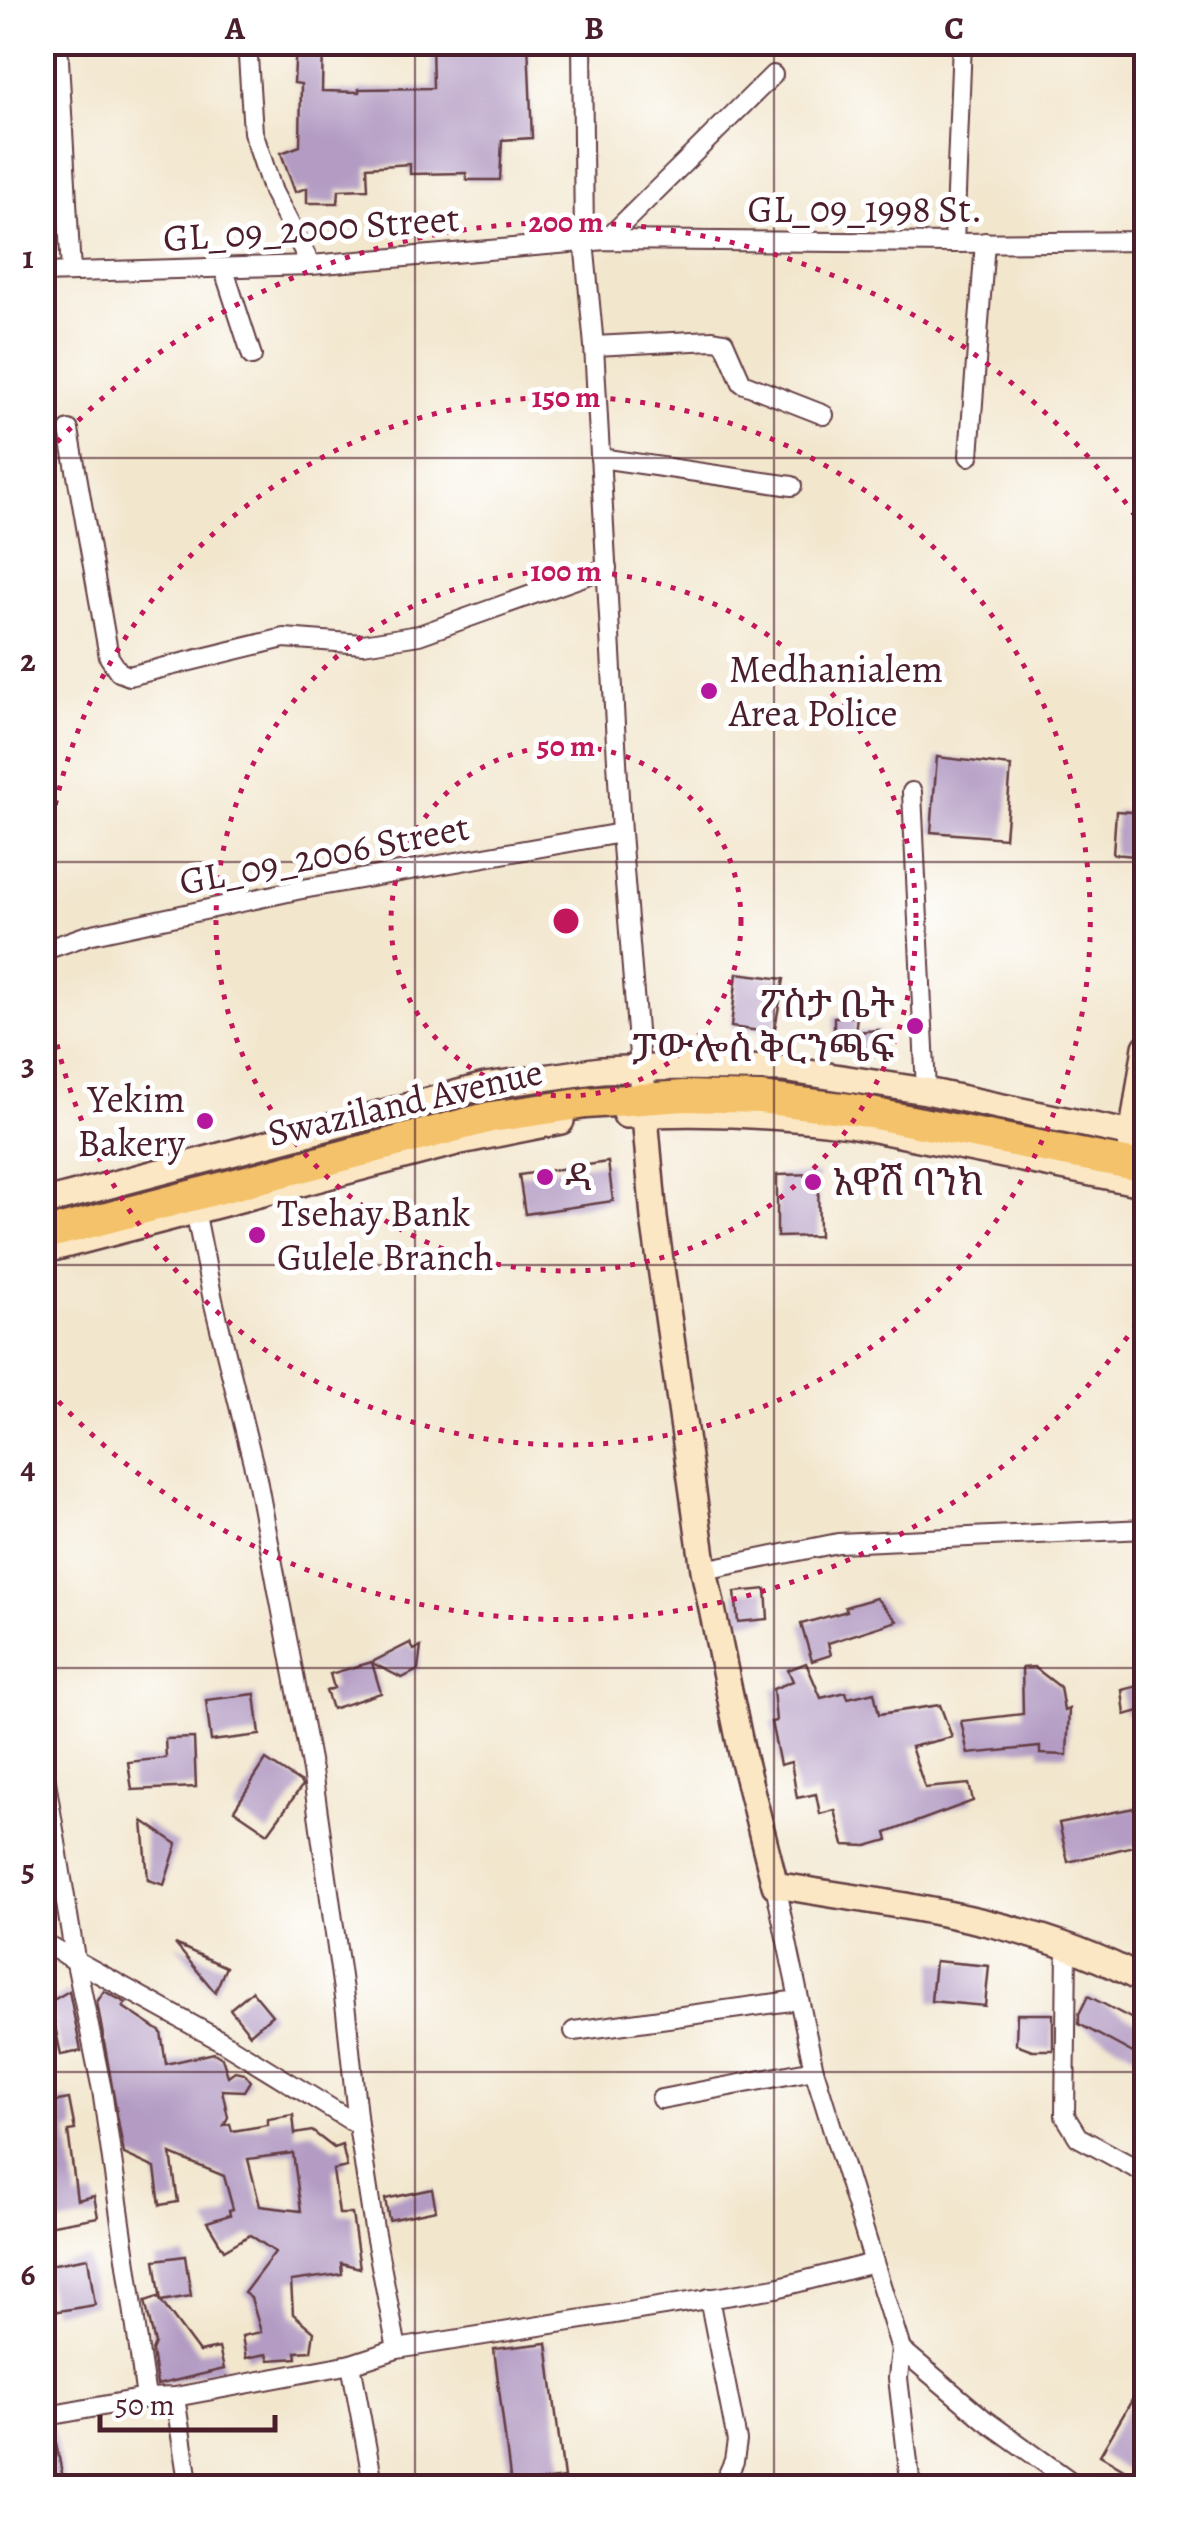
<svg xmlns="http://www.w3.org/2000/svg" width="1189" height="2530" font-family="Alegreya,'Noto Serif Ethiopic',serif">
<style>
.building{fill:#b39bc3;fill-rule:evenodd}
.lines{fill:none;stroke-linecap:round;stroke-linejoin:round}
.street-casing{stroke:#633d43;stroke-width:22}
.secondary-casing{stroke:#633d43;stroke-width:30}
.primary-casing{stroke:#633d43;stroke-width:35}
.street{stroke:#fff;stroke-width:18}
.secondary{stroke:#fbe7c3;stroke-width:25}
.primary{stroke:#f4c26a;stroke-width:30}
.grid{fill:none;stroke:#4a1f2b;stroke-width:2.5;stroke-opacity:0.55}
.ring{fill:none;stroke:#c2185b;stroke-width:5;stroke-dasharray:5 10}
.poi-dot{fill:#b5179e;stroke:#fff;stroke-width:4}
.labels{text-anchor:middle;dominant-baseline:central;stroke-width:10;stroke-linejoin:round;paint-order:stroke}
.street-label{font-size:38px;fill:#4a1f2b;stroke:#fff}
.poi-label{font-size:38px;fill:#4a1f2b;stroke:#fff;text-anchor:start}
.centre{fill:#c2185b;stroke:#fff;stroke-width:5}
.ring-label{font-size:30px;text-anchor:middle;font-weight:bold;fill:#c2185b;stroke:#fff;stroke-width:10;stroke-linejoin:round;paint-order:stroke}
.neatline{fill:none;stroke:#4a1f2b;stroke-width:4}
.grid-label{font-size:32px;text-anchor:middle;font-weight:bold;fill:#4a1f2b}
</style>
<rect width="100%" height="100%" fill="#fff"/>
<filter id="ink" filterUnits="userSpaceOnUse"><feTurbulence type="fractalNoise" baseFrequency=".01" numOctaves="2"/><feDisplacementMap in="SourceGraphic" scale="20" xChannelSelector="R" yChannelSelector="G"/><feConvolveMatrix kernelMatrix="1 2 1 2 8 2 1 2 1" color-interpolation-filters="sRGB"/></filter>
<filter id="wash" filterUnits="userSpaceOnUse"><feTurbulence type="fractalNoise" baseFrequency=".0048" numOctaves="4" result="noise"/><feDisplacementMap in="SourceGraphic" scale="40" xChannelSelector="R" yChannelSelector="G"/><feGaussianBlur stdDeviation="2.25" result="paint"/><feColorMatrix in="noise" values="0 0 0 0 0 0 0 0 0 0 0 0 0 0 0 0 0 1.4 0 .05"/><feComposite in="paint" operator="in"/></filter>
<g filter="url(#wash)">
<rect width="100%" height="100%" fill="#f2e6cd"/>
<g id="blocks">
<g class="building">
<polygon points="296,42 323,42 322,91 359,92 359,89 433,88 432,42 528,42 532,138 502,140 500,180 467,180 466,173 410,174 410,164 367,167 368,189 339,190 338,203 307,203 307,188 295,192 281,153 300,146 301,84 294,83"/>
<polygon points="937,757 1011,766 1005,838 931,832"/>
<polygon points="1116,811 1146,813 1146,857 1113,854"/>
<polygon points="737,973 784,979 774,1033 731,1027"/>
<polygon points="857,1016 854,1041 834,1041 834,1017"/>
<polygon points="879,1030 876,1055 857,1056 857,1032"/>
<polygon points="608,1162 613,1201 525,1214 519,1175"/>
<polygon points="818,1174 819,1236 777,1237 777,1175"/>
<polygon points="766,1589 768,1619 738,1622 735,1592"/>
<polygon points="876,1598 897,1621 828,1643 831,1655 812,1661 801,1624 847,1611 845,1607"/>
<polygon points="410,1643 414,1650 421,1647 418,1670 402,1678 372,1663 381,1693 332,1709 326,1691 334,1688 330,1674 372,1662"/>
<polygon points="806,1663 821,1698 846,1692 848,1698 874,1692 879,1714 940,1705 952,1737 911,1747 925,1788 969,1784 973,1801 886,1833 888,1840 867,1846 844,1845 835,1810 820,1814 816,1794 797,1798 791,1762 780,1765 771,1722 776,1721 773,1689 793,1681 788,1670"/>
<polygon points="1034,1667 1060,1687 1064,1711 1069,1709 1067,1755 1040,1754 1040,1747 968,1754 961,1721 1023,1714 1022,1668"/>
<polygon points="1146,1684 1146,1709 1125,1715 1122,1690"/>
<polygon points="255,1694 260,1735 211,1741 206,1700"/>
<polygon points="194,1738 196,1787 132,1790 128,1762 166,1758 165,1739"/>
<polygon points="266,1760 301,1783 302,1786 268,1833 234,1810"/>
<polygon points="1144,1806 1146,1843 1068,1862 1059,1823"/>
<polygon points="143,1821 177,1844 164,1885 148,1880"/>
<polygon points="175,1944 226,1967 215,1992"/>
<polygon points="935,1961 989,1966 985,2006 931,2001"/>
<polygon points="69,1991 81,2051 61,2055 50,2002"/>
<path d="M 104,1991 L 126,2003 L 123,2007 L 161,2032 L 166,2064 L 214,2053 L 222,2058 L 228,2076 L 235,2071 L 244,2073 L 250,2081 L 244,2091 L 222,2090 L 228,2117 L 224,2125 L 230,2124 L 232,2131 L 268,2125 L 268,2119 L 293,2115 L 295,2134 L 312,2131 L 334,2148 L 342,2145 L 347,2167 L 333,2170 L 339,2214 L 352,2214 L 360,2268 L 341,2263 L 342,2274 L 291,2281 L 293,2314 L 314,2332 L 311,2351 L 296,2352 L 297,2358 L 269,2360 L 267,2354 L 246,2358 L 242,2336 L 261,2332 L 251,2298 L 244,2293 L 275,2252 L 250,2235 L 224,2250 L 207,2222 L 230,2215 L 229,2210 L 233,2209 L 224,2176 L 171,2154 L 178,2202 L 160,2205 L 155,2168 L 124,2154 L 97,2002 ZM 293,2153 L 301,2211 L 260,2206 L 248,2159 Z"/>
<polygon points="252,1991 272,2015 250,2034 230,2009"/>
<polygon points="1088,1996 1146,2026 1146,2060 1079,2024 1079,2014"/>
<polygon points="1017,2014 1053,2014 1053,2050 1032,2050 1016,2044"/>
<polygon points="69,2099 75,2130 68,2131 77,2200 94,2196 98,2217 42,2227 42,2104"/>
<polygon points="432,2189 436,2210 389,2220 385,2199"/>
<polygon points="185,2256 191,2296 161,2301 155,2260"/>
<polygon points="88,2258 95,2305 52,2312 44,2266"/>
<polygon points="158,2297 199,2352 219,2348 224,2369 157,2385 152,2351 155,2344 145,2301"/>
<polygon points="547,2343 564,2478 511,2485 494,2349"/>
<polygon points="1146,2376 1146,2482 1100,2455"/>
<polygon points="53,2428 65,2488 42,2488 42,2429"/>
</g>
</g>
</g>
<g filter="url(#ink)">
<use href="#blocks" fill-opacity="0" stroke="#633d43" stroke-width="2.5"/>
<g class="lines">
<g class="street-casing">
<g id="street">
<polyline points="58,42 71,272"/>
<polyline points="247,42 253,132 273,192 311,265"/>
<polyline points="582,42 584,241 594,346 621,833 641,1080"/>
<polyline points="606,240 773,75"/>
<polyline points="954,243 962,42"/>
<polyline points="224,270 252,356"/>
<polyline points="42,273 311,265 606,240 954,243 1146,241"/>
<polyline points="594,346 713,340 724,342 742,383 824,415"/>
<polyline points="69,430 109,657 119,672 129,676 284,638 363,644 419,635 607,568"/>
<polyline points="969,456 985,242"/>
<polyline points="600,458 792,486"/>
<polyline points="912,792 926,1091"/>
<polyline points="42,951 88,935 297,890 621,833"/>
<polyline points="42,1180 48,1202"/>
<polyline points="195,1210 213,1300 257,1479 312,1771 346,2012 358,2125 374,2229 397,2349"/>
<polyline points="704,1570 838,1543 1146,1529"/>
<polyline points="42,1757 75,1958 102,2090 146,2398"/>
<polyline points="775,1885 814,2070 901,2349 898,2378 911,2488"/>
<polyline points="42,1942 223,2042 358,2125"/>
<polyline points="1067,1948 1065,2116 1078,2137 1146,2174"/>
<polyline points="574,2031 798,2000"/>
<polyline points="661,2099 814,2070"/>
<polyline points="709,2298 737,2441 734,2461 722,2488"/>
<polyline points="901,2349 985,2420 1080,2488"/>
<polyline points="351,2364 374,2488"/>
<polyline points="175,2397 189,2488"/>
<polyline points="42,2417 146,2398 175,2397 351,2364 397,2349 776,2288 873,2263"/>
</g>
</g>
<g class="secondary-casing">
<g id="secondary">
<path d="M 642,1082 L 654,1218 L 704,1570 L 743,1758 L 775,1885 C 900,1906 1034,1919 1146,1982"/>
<path d="M 626,1115 C 702,1111 775,1114 850,1124 L 1146,1184"/>
<polyline points="1130,1150 1146,1047"/>
<polyline points="42,1203 485,1086 601,1070 680,1067 783,1069 926,1091 1146,1137"/>
<polyline points="42,1251 461,1141 561,1121"/>
</g>
</g>
<g class="primary-casing">
<polyline id="primary" points="42,1235 491,1117 586,1103 684,1096 760,1098 850,1109 1146,1167"/>
</g>
<use href="#street" class="street"/>
<use href="#secondary" class="secondary"/>
<use href="#primary" class="primary"/>
</g>
</g>
<path class="grid" d="M 415,42 L 415,2488M 774,42 L 774,2488M 42,458 L 1146,458M 42,862 L 1146,862M 42,1265 L 1146,1265M 42,1668 L 1146,1668M 42,2072 L 1146,2072"/>
<g class="ring">
<circle cx="566" cy="921" r="175"/>
<circle cx="566" cy="921" r="350"/>
<path d="M43 894A524 524 0 1 1 43 948"/>
<path d="M1145 1312A699 699 0 0 1 47 1389M47 453A699 699 0 0 1 1145 530"/>
</g>
<g class="poi-dot">
<circle cx="709" cy="691" r="10"/>
<circle cx="915" cy="1026" r="10"/>
<circle cx="205" cy="1121" r="10"/>
<circle cx="545" cy="1177" r="10"/>
<circle cx="813" cy="1182" r="10"/>
<circle cx="257" cy="1235" r="10"/>
</g>
<g class="labels">
<g class="street-label">
<text x="865" y="209">GL_09_1998 St.</text>
<text transform="translate(311 228) rotate(-4)">GL_09_2000 Street</text>
<text transform="translate(324 854) rotate(-11)">GL_09_2006 Street</text>
<text transform="translate(405 1102) rotate(-13)">Swaziland Avenue</text>
</g>
<g class="poi-label">
<text x="729" y="669">Medhanialem<tspan x="729" dy="44">Area Police</tspan></text>
<text x="895" y="1004" text-anchor="end">ፖስታ ቤት<tspan x="895" dy="44">ፓውሎስ ቅርንጫፍ</tspan></text>
<text x="185" y="1099" text-anchor="end">Yekim<tspan x="185" dy="44">Bakery</tspan></text>
<text x="565" y="1177">ዳ</text>
<text x="833" y="1182">አዋሽ ባንክ</text>
<text x="277" y="1213">Tsehay Bank<tspan x="277" dy="44">Gulele Branch</tspan></text>
</g>
</g>
<circle cx="566" cy="921" r="15" class="centre"/>
<g class="ring-label">
<text x="566" y="232">200 m</text>
<text x="566" y="407">150 m</text>
<text x="566" y="581">100 m</text>
<text x="566" y="756">50 m</text>
</g>
<rect width="1189" height="2530" fill="none" stroke="#fff" stroke-width="110"/>
<path d="M100 2415v15h175v-15" fill="none" stroke="#4a1f2b" stroke-width="5"/>
<text x="115" y="2415" font-size="30" fill="#4a1f2b" stroke="#ffffff" stroke-width="8" paint-order="stroke">50 m</text>
<rect x="55" y="55" width="1079" height="2420" class="neatline"/>
<g class="grid-label">
<text x="235" y="39">A</text>
<text x="594" y="39">B</text>
<text x="954" y="39">C</text>
<text x="28" y="268">1</text>
<text x="28" y="671">2</text>
<text x="28" y="1075">3</text>
<text x="28" y="1478">4</text>
<text x="28" y="1881">5</text>
<text x="28" y="2285">6</text>
</g>
</svg>
